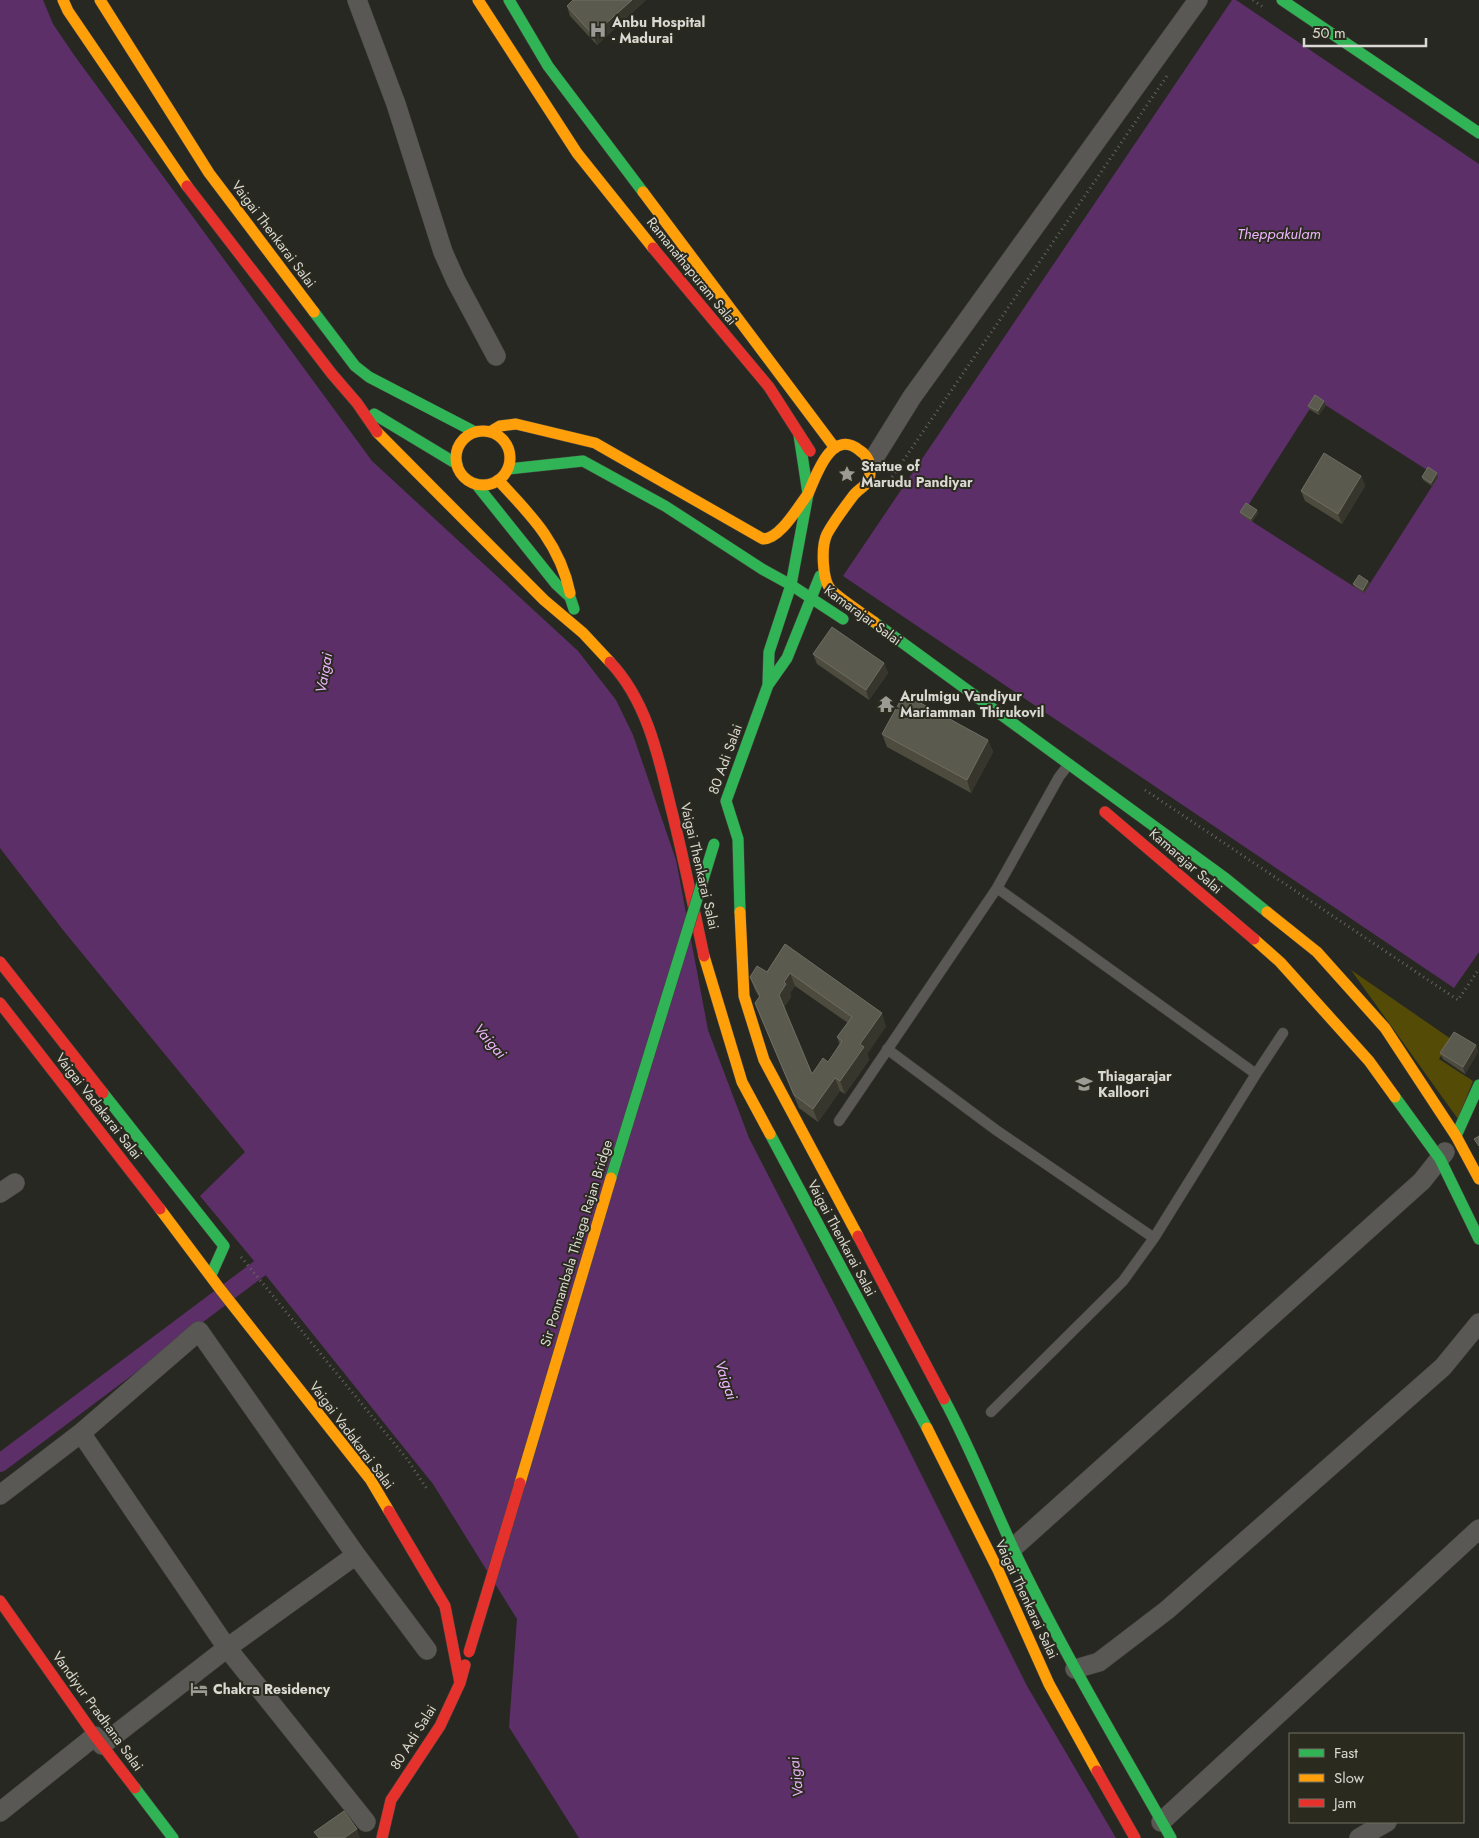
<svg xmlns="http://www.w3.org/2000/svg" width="1479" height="1838" font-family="Jost,sans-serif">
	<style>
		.green { fill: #544b07 }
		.water { fill: #5d2f69; fill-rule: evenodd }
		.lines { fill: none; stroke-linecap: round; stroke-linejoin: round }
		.canal { stroke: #5d2f69; stroke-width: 18 }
		.lane-casing { stroke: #45453f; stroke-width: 11 }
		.street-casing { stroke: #45453f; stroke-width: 20 }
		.fast-casing { stroke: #45453f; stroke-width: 12 }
		.slow-casing { stroke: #45453f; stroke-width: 12 }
		.jam-casing { stroke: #45453f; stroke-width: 12 }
		.path { stroke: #656562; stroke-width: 3; stroke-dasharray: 1 4; stroke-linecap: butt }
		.lane { stroke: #595854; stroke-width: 10 }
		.street { stroke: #595854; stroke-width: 19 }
		.fast { stroke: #30b455; stroke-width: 11 }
		.slow { stroke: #ff9f0a; stroke-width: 11 }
		.jam { stroke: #e5322d; stroke-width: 11 }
		.fast-bridge-casing { stroke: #45453f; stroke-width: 12; stroke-linecap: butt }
		.slow-bridge-casing { stroke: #45453f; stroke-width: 12; stroke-linecap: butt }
		.jam-bridge-casing { stroke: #45453f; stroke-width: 12; stroke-linecap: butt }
		.fast-bridge { stroke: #30b455; stroke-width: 11 }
		.slow-bridge { stroke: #ff9f0a; stroke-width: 11 }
		.jam-bridge { stroke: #e5322d; stroke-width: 11 }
		.wall { fill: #4c4b3e; fill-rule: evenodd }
		.shaded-wall { fill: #37362c }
		.building { fill: #5b5a4e; stroke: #6f6e63; fill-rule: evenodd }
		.labels { text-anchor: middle; stroke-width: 4; stroke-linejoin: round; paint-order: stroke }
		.poi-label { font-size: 14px; font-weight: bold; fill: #d9d8d2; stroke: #2b2a1f; text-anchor: start }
		.street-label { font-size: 14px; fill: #d9d8d2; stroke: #2b2a1f }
		.water-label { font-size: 15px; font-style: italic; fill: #ebb3fc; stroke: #2b2a1f }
	</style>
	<rect width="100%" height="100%" fill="#282822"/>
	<path class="green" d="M1351 970 1451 1039 1439 1059 1473 1081 1458 1119Z"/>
	<path class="water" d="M0 0H43L53 24 74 55 372 461 578 651 616 700 633 735 676 860 708 1030 749 1138 898 1428 1027 1686 1116 1838H579L509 1727 517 1619 433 1484 260 1268 200 1196 245 1152 63 930 0 848Z
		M1232 0H1236L1479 164V952L1454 988 843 576ZM1316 399 1438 477 1364 593 1242 515Z"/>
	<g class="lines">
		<path class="canal" d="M0 1463 260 1268 278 1252"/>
		<g class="lane-casing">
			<path id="lane" d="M997 888 1256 1074
				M887 1049 996 1130 1154 1238
				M839 1121 997 888 1059 777 1069 764
				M991 1412 1123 1281 1154 1238 1256 1074 1283 1033"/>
		</g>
		<g class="street-casing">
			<path id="street" d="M357 0 396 104 443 252 456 281 496 356
				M871 463 912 397 1198 0
				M0 1193 15 1183
				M81 1433 227 1648 366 1822
				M0 1495 81 1433 199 1331 356 1555 427 1650
				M1013 1548 1422 1181 1445 1152
				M1075 1669 1099 1662 1167 1610 1443 1367 1479 1323
				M102 1745 227 1648 356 1555
				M0 1812 95 1736
				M1161 1822 1479 1529
				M1359 1838 1387 1822"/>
		</g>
		<g class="fast-casing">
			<path id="fast" d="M509 0 548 66 643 192
				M1282 0 1479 133
				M314 312 355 366 369 377 475 432
				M374 414 457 464
				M799 435 808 494 791 585 843 619
				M508 469 583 461 665 506 762 569 791 585 769 652 768 684
				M476 484 556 584 570 597 574 609
				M874 622 1225 878 1267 912
				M740 912 738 839 726 801 768 685 787 658 820 576
				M103 1093 224 1246 211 1275
				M1395 1097 1440 1159 1479 1239
				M770 1134 927 1428
				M1456 1136 1479 1085
				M944 1399C970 1447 990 1498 1013 1548 1060 1647 1117 1742 1171 1838
				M135 1788 173 1838"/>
		</g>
		<g class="slow-casing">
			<path id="slow" d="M63 0 68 11 187 186
				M100 0 209 173 314 312
				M478 0 577 153 653 248
				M643 192 835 448
				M456 458a27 27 0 1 1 54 0a27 27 0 1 1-54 0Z
				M377 432 544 600 583 633 610 662
				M490 432 500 426 516 424 595 443 763 539C780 539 798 507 808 494
				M498 480C531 515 560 544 570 593
				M808 494C816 476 831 428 859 450 867 455 871 463 870 473 870 485 859 488 853 496 844 508 834 521 827 534 821 546 822 580 831 590 841 600 862 613 874 622
				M740 912 744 996 764 1060 858 1236
				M1267 912 1317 952 1385 1028 1456 1136 1479 1179
				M1254 939 1280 962 1369 1061 1395 1097
				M704 956 742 1082 770 1134
				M160 1209 220 1289 370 1479 389 1511
				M927 1428 998 1570 1049 1684 1097 1771"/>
		</g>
		<g class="jam-casing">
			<path id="jam" d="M187 186 332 374 357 403 377 432
				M653 248 769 387 810 451
				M610 662C646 700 658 754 670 804 683 854 693 905 704 956
				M1105 812 1254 939
				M0 962 103 1093
				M0 1003 160 1209
				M858 1236 944 1399
				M389 1511 445 1606 460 1683
				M0 1601 95 1736 135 1788
				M1097 1771 1135 1838
				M382 1838 391 1800 440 1726 460 1683 465 1665"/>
		</g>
		<path class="path" d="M1253 0 1263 7
			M892 477 1167 76
			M1145 790 1458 1000 1479 969
			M241 1257 407 1459 427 1489"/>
		<use href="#lane" class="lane"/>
		<use href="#street" class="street"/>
		<use href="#fast" class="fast"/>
		<use href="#slow" class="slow"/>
		<use href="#jam" class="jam"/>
		<g class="fast-bridge-casing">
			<path id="fast-bridge" d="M611 1178 714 844"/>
		</g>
		<g class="slow-bridge-casing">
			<path id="slow-bridge" d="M520 1483 611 1178"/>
		</g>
		<g class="jam-bridge-casing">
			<path id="jam-bridge" d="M469 1652 520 1483"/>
		</g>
		<use href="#fast-bridge" class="fast-bridge"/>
		<use href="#slow-bridge" class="slow-bridge"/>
		<use href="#jam-bridge" class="jam-bridge"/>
	</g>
	<path class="wall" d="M646 0 597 45 570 16 567 6Z
		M1324 401 1326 405 1319 415 1309 409 1308 406Z
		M1361 476 1365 486 1342 524 1305 501 1301 491Z
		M1422 477H1438L1432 486 1423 480Z
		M1240 512 1258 513 1252 522 1241 515Z
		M1368 581 1370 584 1364 593 1355 587 1353 584Z
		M813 654 884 663 888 673 869 700 817 664Z
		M882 734 988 740 993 752 971 793 887 747Z
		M785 944 886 1026 867 1054 869 1060 845 1094 840 1091 818 1122 799 1108 760 1016 755 1003 759 997 755 990 750 977 767 972ZM795 986 848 1023 837 1037 840 1045 828 1062 812 1074 784 1007 791 997 790 993Z
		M1476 1045 1478 1052 1465 1074 1443 1059 1440 1053Z"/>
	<path class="shaded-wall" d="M632 0H646L597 45 593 35Z
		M1324 401 1326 405 1319 415 1318 411Z
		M1437 473 1438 477 1432 486 1431 483Z
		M1361 476 1365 486 1342 524 1338 514Z
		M1257 510 1258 513 1252 522 1251 519Z
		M1368 581 1370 584 1364 593 1363 590Z
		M884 663 888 673 869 700 866 690Z
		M988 740 993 752 971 793 967 780Z
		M790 973 795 986 790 993 791 997 784 1007 779 995 784 982Z
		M882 1013 886 1026 867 1054 869 1060 845 1094 840 1081 860 1044Z
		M1476 1045 1478 1052 1465 1074 1463 1067Z
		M835 1078 840 1091 818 1122 813 1109Z
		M357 1829 360 1838H344Z"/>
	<path class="building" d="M573 0H632L593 35 567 6Z
		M1315 395 1324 401 1318 411 1308 406Z
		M1324 453 1361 476 1338 514 1301 491Z
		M1428 467 1437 473 1431 483 1422 477Z
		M1246 503 1257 510 1251 519 1240 512Z
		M1359 575 1368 581 1363 590 1353 584Z
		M832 627 884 663 866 690 813 654Z
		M904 694 988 740 967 780 882 734Z
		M785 944 882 1013 860 1044 864 1047 840 1081 835 1078 813 1109 794 1095 755 1003 760 996 750 977 757 966 767 972ZM790 973 852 1017 837 1037 842 1041 828 1062 823 1058 812 1074 779 995 786 984 784 982Z
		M1454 1032 1476 1045 1463 1067 1440 1053Z
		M1479 1136V1146L1474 1139Z
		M344 1811 357 1829 344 1838H319L314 1832Z"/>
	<defs>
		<g id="hospital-bare" transform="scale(1.35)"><path d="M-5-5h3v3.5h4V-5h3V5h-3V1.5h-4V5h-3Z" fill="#9b9a94" stroke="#2b2a1f" stroke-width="2.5" paint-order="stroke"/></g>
		<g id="sight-bare" transform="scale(1.35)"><path d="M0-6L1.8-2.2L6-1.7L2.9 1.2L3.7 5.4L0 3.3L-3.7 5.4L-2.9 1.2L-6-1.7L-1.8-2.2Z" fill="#9b9a94" stroke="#2b2a1f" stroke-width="2.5" paint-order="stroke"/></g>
		<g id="temple-bare" transform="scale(1.35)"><path d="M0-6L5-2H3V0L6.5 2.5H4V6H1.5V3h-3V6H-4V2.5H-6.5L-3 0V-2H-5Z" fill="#9b9a94" stroke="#2b2a1f" stroke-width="2.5" paint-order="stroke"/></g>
		<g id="university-bare" transform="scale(1.35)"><path d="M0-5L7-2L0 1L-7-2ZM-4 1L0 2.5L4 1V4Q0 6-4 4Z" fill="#9b9a94" stroke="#2b2a1f" stroke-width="2.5" paint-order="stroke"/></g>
		<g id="hotel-bare" transform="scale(1.35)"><path d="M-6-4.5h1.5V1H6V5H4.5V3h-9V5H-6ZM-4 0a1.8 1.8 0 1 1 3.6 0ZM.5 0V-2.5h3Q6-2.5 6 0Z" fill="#9b9a94" stroke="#2b2a1f" stroke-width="2.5" paint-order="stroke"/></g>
	</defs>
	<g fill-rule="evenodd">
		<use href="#hospital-bare" x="598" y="30"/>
		<use href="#sight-bare" x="847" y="474"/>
		<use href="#temple-bare" x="886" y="704"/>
		<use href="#university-bare" x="1084" y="1084"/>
		<use href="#hotel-bare" x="199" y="1689"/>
	</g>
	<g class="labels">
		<g class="poi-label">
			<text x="612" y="27">Anbu Hospital<tspan x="612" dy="16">- Madurai</tspan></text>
			<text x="861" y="471">Statue of<tspan x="861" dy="16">Marudu Pandiyar</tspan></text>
			<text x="900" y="701">Arulmigu Vandiyur<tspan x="900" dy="16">Mariamman Thirukovil</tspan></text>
			<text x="1098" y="1081">Thiagarajar<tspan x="1098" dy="16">Kalloori</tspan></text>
			<text x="213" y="1694">Chakra Residency</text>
		</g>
		<g class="street-label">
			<text transform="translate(274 234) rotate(53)" y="5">Vaigai Thenkarai Salai</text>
			<text transform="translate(692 271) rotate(51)" y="5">Ramanathapuram Salai</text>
			<text transform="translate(863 615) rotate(36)" y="5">Kamarajar Salai</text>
			<text transform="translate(725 759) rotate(-70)" y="5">80 Adi Salai</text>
			<text transform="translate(1186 861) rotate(41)" y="5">Kamarajar Salai</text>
			<text transform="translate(700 866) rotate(77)" y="5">Vaigai Thenkarai Salai</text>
			<text transform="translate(99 1106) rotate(52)" y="5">Vaigai Vadakarai Salai</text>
			<text transform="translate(842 1238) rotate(62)" y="5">Vaigai Thenkarai Salai</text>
			<text transform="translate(576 1243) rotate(-73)" y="5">Sir Ponnambala Thiaga Rajan Bridge</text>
			<text transform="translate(352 1435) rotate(53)" y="5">Vaigai Vadakarai Salai</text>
			<text transform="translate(1027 1599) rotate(65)" y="5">Vaigai Thenkarai Salai</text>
			<text transform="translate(98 1711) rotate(54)" y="5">Vandiyur Pradhana Salai</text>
			<text transform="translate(413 1737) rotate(-58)" y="5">80 Adi Salai</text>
		</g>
		<g class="water-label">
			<text x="1279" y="239">Theppakulam</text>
			<text transform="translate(324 673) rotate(-80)" y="5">Vaigai</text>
			<text transform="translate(490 1041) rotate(49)" y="5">Vaigai</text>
			<text transform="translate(726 1380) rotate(71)" y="5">Vaigai</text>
			<text transform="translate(796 1777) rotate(-97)" y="5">Vaigai</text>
		</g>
	</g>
	<rect x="1289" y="1733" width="175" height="90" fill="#2b2a1f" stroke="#717067"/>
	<rect x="1299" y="1749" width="25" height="8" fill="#30b455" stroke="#717067"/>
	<text x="1334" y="1758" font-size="15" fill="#d9d8d2">Fast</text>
	<rect x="1299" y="1774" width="25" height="8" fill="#ff9f0a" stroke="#717067"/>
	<text x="1334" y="1783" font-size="15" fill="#d9d8d2">Slow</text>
	<rect x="1299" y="1799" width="25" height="8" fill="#e5322d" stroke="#717067"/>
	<text x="1334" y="1808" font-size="15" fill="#d9d8d2">Jam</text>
	<path d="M1304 38v8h122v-8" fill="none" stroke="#d9d8d2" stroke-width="2.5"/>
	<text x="1312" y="38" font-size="15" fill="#d9d8d2" stroke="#2b2a1f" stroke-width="4" paint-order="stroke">50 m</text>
</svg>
